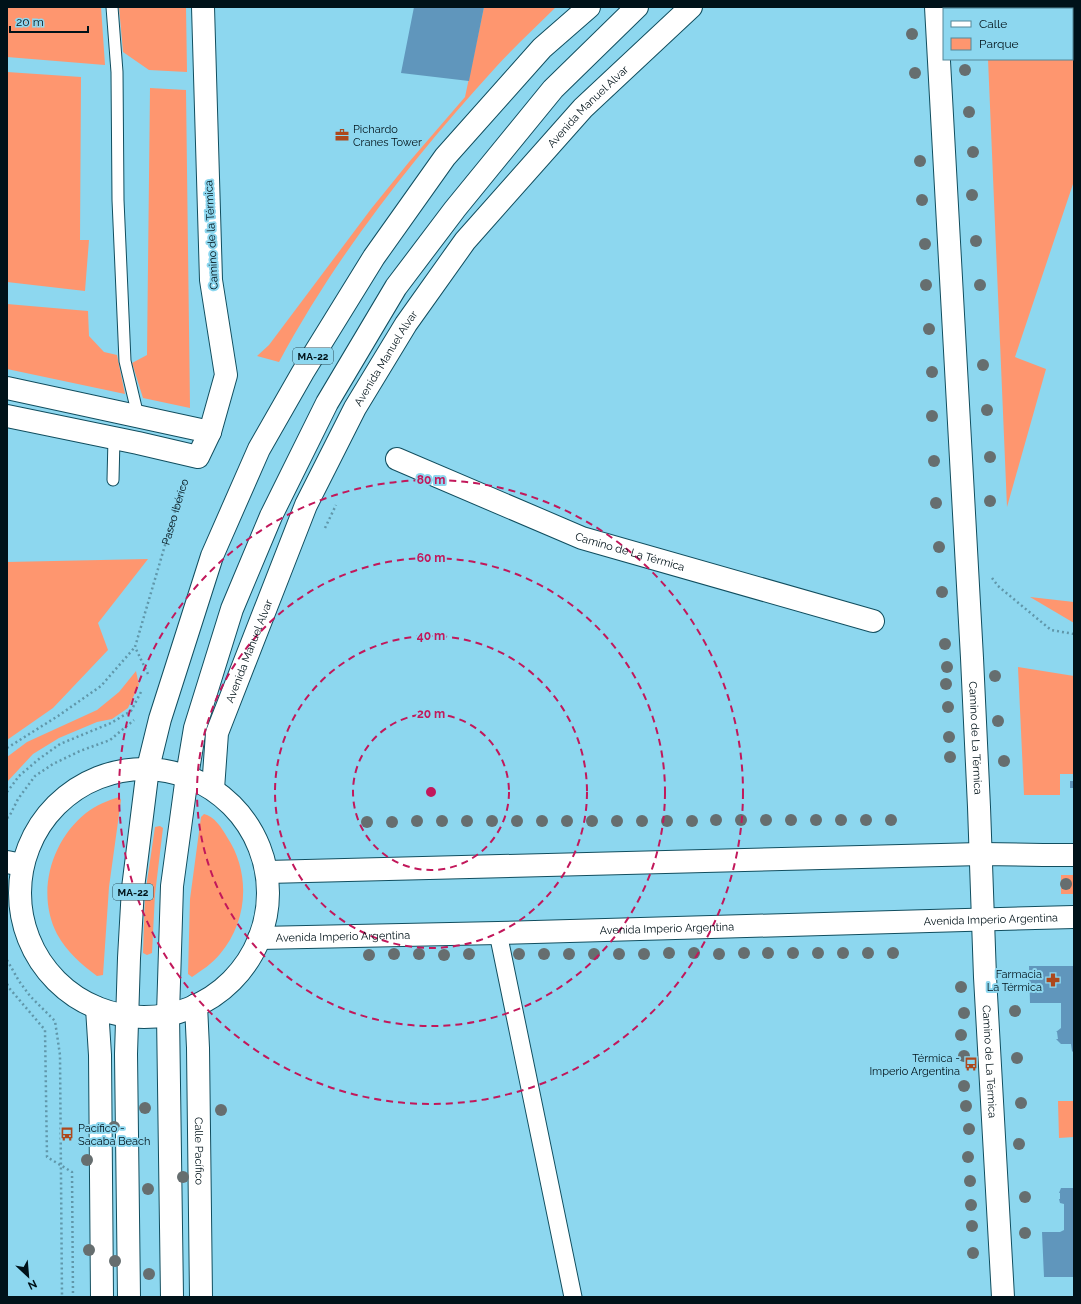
<svg xmlns="http://www.w3.org/2000/svg" width="1081" height="1304" font-family="Raleway,sans-serif">
	<style>
		.green { fill: #fe966f }
		.building { fill: #6096bc }
		.lines { fill: none; stroke-linecap: round; stroke-linejoin: round }
		.service-casing { stroke: #114e5f; stroke-width: 13 }
		.pedestrian-casing { stroke: #114e5f; stroke-width: 19 }
		.minor-casing { stroke: #114e5f; stroke-width: 24 }
		.tertiary-casing { stroke: #114e5f; stroke-width: 24 }
		.secondary-casing { stroke: #114e5f; stroke-width: 24 }
		.primary-casing { stroke: #114e5f; stroke-width: 24 }
		.path { stroke: #6097aa; stroke-width: 2.5; stroke-dasharray: 2 3; stroke-linecap: butt }
		.service { stroke: #fff; stroke-width: 11 }
		.pedestrian { stroke: #fff; stroke-width: 17 }
		.minor { stroke: #fff; stroke-width: 22 }
		.tertiary { stroke: #fff; stroke-width: 22 }
		.secondary { stroke: #fff; stroke-width: 22 }
		.primary { stroke: #fff; stroke-width: 22 }
		.tree { fill: #666e6f }
		.ring { fill: none; stroke: #c2185b; stroke-width: 2; stroke-dasharray: 7 5 }
		.labels { text-anchor: middle; stroke-width: 4; stroke-linejoin: round; paint-order: stroke }
		.shield { fill: #8dd7ef; stroke: #2a4d59; stroke-width: 1 }
		.shield-label { font-size: 10px; font-weight: bold; fill: #001219 }
		.street-label { font-size: 11px; fill: #001219; stroke: #8dd7ef }
		.poi-label { font-size: 11px; fill: #001219; stroke: #8dd7ef; text-anchor: start }
		.centre { fill: #c2185b; stroke: #8dd7ef; stroke-width: 2 }
		.ring-label { font-size: 12px; text-anchor: middle; font-weight: bold; fill: #c2185b; stroke: #8dd7ef; stroke-width: 4; stroke-linejoin: round; paint-order: stroke }
	</style>
	<rect width="100%" height="100%" fill="#8dd7ef"/>
	<path class="green" d="M7 7H101L105 65 7 57Z
		M119 7H186L187 72 149 70 123 52Z
		M484 7H556C536 27 515 46 496 67 414 157 337 254 279 362L257 356 269 345 371 209 409 162 465 97Z
		M986 7H1074V181L1015 357 1046 369 1007 507 988 59H1072V9H986Z
		M7 72 81 77 80 240H89L85 291 7 282Z
		M150 88 186 90 190 408 143 398 132 363 147 355Z
		M7 304 88 311 89 336 104 352 117 355 125 394 7 369Z
		M148 559 98 623 108 650 53 708 7 740V562Z
		M1030 597 1074 602V623Z
		M1018 667 1074 676V774H1060V795H1024Z
		M136 671 139 685 128 708 112 719 97 722 59 738 33 754 7 782V757L27 742 97 710 119 692Z
		M119 797 121 800 109 887 103 975 97 976C81 964 67 952 57 934 36 893 51 841 86 813 96 805 107 801 119 797Z
		M204 814C214 816 222 828 227 837 251 873 248 921 220 954 212 964 202 970 192 977L188 974 190 899 201 817Z
		M160 826 163 828 155 894 152 953 147 955 143 953 145 895 155 827Z
		M1061 875H1074V894H1061Z
		M1058 1101H1074V1137L1059 1138Z"/>
	<path class="building" d="M414 7H484L469 81 401 73Z
		M1070 781H1074V788H1070Z
		M1029 966H1074V1053L1072 1051 1071 1044H1061L1056 1039H1058L1057 1032H1056L1061 1028V1003H1030Z
		M1061 1188H1074V1277H1044L1042 1232H1060L1064 1230V1204L1060 1203 1059 1199H1060V1193H1059Z"/>
	<g class="lines">
		<g class="service-casing">
			<path id="service" d="M112 7 117 72 118 200 125 361 138 416
				M113 480 114 438"/>
		</g>
		<g class="pedestrian-casing">
			<path id="pedestrian" d="M498 933 573 1297"/>
		</g>
		<g class="minor-casing">
			<g id="minor">
				<path d="M7 388 210 432"/>
				<path d="M7 416 138 443 198 457 210 432 226 375 211 280 203 7"/>
				<path id="s2" d="M397 459 582 538 873 621"/>
				<path d="M7 862 22 865"/>
			</g>
		</g>
		<g class="tertiary-casing">
			<g id="tertiary">
				<path d="M267 872 981 854 1043 855H1074"/>
				<path id="s3" d="M259 938 498 933 1074 917"/>
			</g>
		</g>
		<g class="secondary-casing">
			<g id="secondary">
				<path id="s4" d="M936 7 972 658 979 807 985 977 1003 1297"/>
			</g>
		</g>
		<g class="primary-casing">
			<g id="primary">
				<circle cx="144" cy="893" r="124"/>
				<path id="s5" d="M213 789 217 733 306 505 355 408 406 324 465 241 583 108 691 7"/>
				<path id="s6" d="M196 1005 198 1048 201 1297"/>
				<path d="M97 1008 100 1055 102 1297"/>
				<path d="M129 1297 126 1054 129 958 133 888 148 768 160 719 212 556 259 449 303 372 374 257 445 157 542 48 589 7"/>
				<path d="M172 1297 168 1014 172 886 187 776 195 728 232 609 271 516 327 403 396 287 455 209 553 89 637 7"/>
			</g>
		</g>
		<g class="path">
			<path d="M325 528 336 505"/>
			<path d="M992 578 998 586 1051 630 1074 634"/>
			<path id="s1" d="M148 674 135 647 183 484 185 480"/>
			<path d="M7 748 58 716 101 686 135 647"/>
			<path d="M7 792 19 776 39 759 60 744 111 723 131 711 141 692"/>
			<path d="M7 818 9 817 18 799 35 776 53 764 80 751 110 740 134 720"/>
			<path d="M7 960 19 981 30 996 55 1021 60 1055 62 1297"/>
			<path d="M7 984 10 989 45 1030 47 1157 72 1172 73 1297"/>
		</g>
		<use href="#service" class="service"/>
		<use href="#pedestrian" class="pedestrian"/>
		<use href="#minor" class="minor"/>
		<use href="#tertiary" class="tertiary"/>
		<use href="#secondary" class="secondary"/>
		<use href="#primary" class="primary"/>
	</g>
	<g class="tree">
		<circle cx="912" cy="34" r="6"/>
		<circle cx="965" cy="70" r="6"/>
		<circle cx="915" cy="73" r="6"/>
		<circle cx="969" cy="112" r="6"/>
		<circle cx="973" cy="152" r="6"/>
		<circle cx="920" cy="161" r="6"/>
		<circle cx="972" cy="195" r="6"/>
		<circle cx="922" cy="200" r="6"/>
		<circle cx="976" cy="241" r="6"/>
		<circle cx="925" cy="244" r="6"/>
		<circle cx="926" cy="285" r="6"/>
		<circle cx="980" cy="285" r="6"/>
		<circle cx="929" cy="329" r="6"/>
		<circle cx="983" cy="365" r="6"/>
		<circle cx="932" cy="372" r="6"/>
		<circle cx="987" cy="410" r="6"/>
		<circle cx="932" cy="416" r="6"/>
		<circle cx="990" cy="457" r="6"/>
		<circle cx="934" cy="461" r="6"/>
		<circle cx="990" cy="501" r="6"/>
		<circle cx="936" cy="503" r="6"/>
		<circle cx="939" cy="547" r="6"/>
		<circle cx="942" cy="592" r="6"/>
		<circle cx="945" cy="644" r="6"/>
		<circle cx="947" cy="667" r="6"/>
		<circle cx="995" cy="676" r="6"/>
		<circle cx="946" cy="684" r="6"/>
		<circle cx="948" cy="707" r="6"/>
		<circle cx="998" cy="721" r="6"/>
		<circle cx="949" cy="737" r="6"/>
		<circle cx="950" cy="757" r="6"/>
		<circle cx="1004" cy="761" r="6"/>
		<circle cx="716" cy="820" r="6"/>
		<circle cx="741" cy="820" r="6"/>
		<circle cx="766" cy="820" r="6"/>
		<circle cx="791" cy="820" r="6"/>
		<circle cx="816" cy="820" r="6"/>
		<circle cx="841" cy="820" r="6"/>
		<circle cx="866" cy="820" r="6"/>
		<circle cx="891" cy="820" r="6"/>
		<circle cx="417" cy="821" r="6"/>
		<circle cx="442" cy="821" r="6"/>
		<circle cx="467" cy="821" r="6"/>
		<circle cx="492" cy="821" r="6"/>
		<circle cx="517" cy="821" r="6"/>
		<circle cx="542" cy="821" r="6"/>
		<circle cx="567" cy="821" r="6"/>
		<circle cx="592" cy="821" r="6"/>
		<circle cx="617" cy="821" r="6"/>
		<circle cx="642" cy="821" r="6"/>
		<circle cx="667" cy="821" r="6"/>
		<circle cx="692" cy="821" r="6"/>
		<circle cx="367" cy="822" r="6"/>
		<circle cx="392" cy="822" r="6"/>
		<circle cx="1066" cy="884" r="6"/>
		<circle cx="669" cy="953" r="6"/>
		<circle cx="694" cy="953" r="6"/>
		<circle cx="744" cy="953" r="6"/>
		<circle cx="768" cy="953" r="6"/>
		<circle cx="793" cy="953" r="6"/>
		<circle cx="818" cy="953" r="6"/>
		<circle cx="843" cy="953" r="6"/>
		<circle cx="868" cy="953" r="6"/>
		<circle cx="893" cy="953" r="6"/>
		<circle cx="394" cy="954" r="6"/>
		<circle cx="419" cy="954" r="6"/>
		<circle cx="469" cy="954" r="6"/>
		<circle cx="519" cy="954" r="6"/>
		<circle cx="544" cy="954" r="6"/>
		<circle cx="569" cy="954" r="6"/>
		<circle cx="594" cy="954" r="6"/>
		<circle cx="619" cy="954" r="6"/>
		<circle cx="644" cy="954" r="6"/>
		<circle cx="719" cy="954" r="6"/>
		<circle cx="369" cy="955" r="6"/>
		<circle cx="444" cy="955" r="6"/>
		<circle cx="961" cy="987" r="6"/>
		<circle cx="1015" cy="1011" r="6"/>
		<circle cx="964" cy="1013" r="6"/>
		<circle cx="961" cy="1035" r="6"/>
		<circle cx="964" cy="1056" r="6"/>
		<circle cx="1017" cy="1058" r="6"/>
		<circle cx="964" cy="1086" r="6"/>
		<circle cx="1021" cy="1103" r="6"/>
		<circle cx="966" cy="1106" r="6"/>
		<circle cx="145" cy="1108" r="6"/>
		<circle cx="221" cy="1110" r="6"/>
		<circle cx="114" cy="1127" r="6"/>
		<circle cx="969" cy="1129" r="6"/>
		<circle cx="1019" cy="1144" r="6"/>
		<circle cx="968" cy="1157" r="6"/>
		<circle cx="87" cy="1160" r="6"/>
		<circle cx="183" cy="1177" r="6"/>
		<circle cx="970" cy="1181" r="6"/>
		<circle cx="148" cy="1189" r="6"/>
		<circle cx="1025" cy="1197" r="6"/>
		<circle cx="971" cy="1205" r="6"/>
		<circle cx="972" cy="1226" r="6"/>
		<circle cx="1025" cy="1233" r="6"/>
		<circle cx="89" cy="1250" r="6"/>
		<circle cx="973" cy="1253" r="6"/>
		<circle cx="115" cy="1261" r="6"/>
		<circle cx="149" cy="1274" r="6"/>
	</g>
	<g class="ring">
		<circle cx="431" cy="792" r="78"/>
		<circle cx="431" cy="792" r="156"/>
		<circle cx="431" cy="792" r="234"/>
		<circle cx="431" cy="792" r="312"/>
	</g>
	<defs>
		<g id="office-bare" transform="scale(1.08)"><path d="M-6-3h4V-5.5h4V-3h4V5H-6ZM-1-4.5V-3h2v-1.5ZM-6 0V1H6V0Z" fill="#ad481c" stroke="#8dd7ef" stroke-width="2.5" paint-order="stroke"/></g>
		<g id="pharmacy-bare" transform="scale(1.08)"><path d="M-2-6h4v4h4v4h-4v4h-4v-4h-4v-4h4Z" fill="#ad481c" stroke="#8dd7ef" stroke-width="2.5" paint-order="stroke"/></g>
		<g id="bus-bare" transform="scale(1.08)"><path d="M-5-6H5V4H4V6H2V4H-2V6H-4V4H-5ZM-3.5-4V0h7V-4ZM-3.5 1.2v1.5H-2V1.2ZM2 1.2v1.5H3.5V1.2Z" fill="#ad481c" stroke="#8dd7ef" stroke-width="2.5" paint-order="stroke"/></g>
	</defs>
	<g fill-rule="evenodd">
		<use href="#office-bare" x="342" y="135"/>
		<use href="#pharmacy-bare" x="1053" y="980"/>
		<use href="#bus-bare" x="971" y="1064"/>
		<use href="#bus-bare" x="67" y="1134"/>
	</g>
	<g class="labels">
		<g class="shield">
			<rect x="293" y="348" width="40" height="16" rx="3"/>
			<rect x="113" y="884" width="40" height="16" rx="3"/>
		</g>
		<g class="shield-label">
			<text x="313" y="360">MA-22</text>
			<text x="133" y="896">MA-22</text>
		</g>
		<g class="street-label">
			<text dy="4" stroke="none"><textPath href="#s5" startOffset="792">Avenida Manuel Alvar</textPath></text>
			<text transform="translate(211 235) rotate(-93)" y="4">Camino de la Térmica</text>
			<text dy="4" stroke="none"><textPath href="#s5" startOffset="468">Avenida Manuel Alvar</textPath></text>
			<text dy="4" stroke="none"><textPath href="#s1" startOffset="171">Paseo Ibérico</textPath></text>
			<text dy="4" stroke="none"><textPath href="#s2" startOffset="251">Camino de La Térmica</textPath></text>
			<text dy="4" stroke="none"><textPath href="#s5" startOffset="144">Avenida Manuel Alvar</textPath></text>
			<text dy="4" stroke="none"><textPath href="#s4" startOffset="732">Camino de La Térmica</textPath></text>
			<text dy="4" stroke="none"><textPath href="#s3" startOffset="732">Avenida Imperio Argentina</textPath></text>
			<text dy="4" stroke="none"><textPath href="#s3" startOffset="408">Avenida Imperio Argentina</textPath></text>
			<text dy="4" stroke="none"><textPath href="#s3" startOffset="84">Avenida Imperio Argentina</textPath></text>
			<text dy="4" stroke="none"><textPath href="#s4" startOffset="1056">Camino de La Térmica</textPath></text>
			<text dy="4" stroke="none"><textPath href="#s6" startOffset="146">Calle Pacífico</textPath></text>
		</g>
		<g class="poi-label">
			<text x="353" y="133">Pichardo<tspan x="353" dy="13">Cranes Tower</tspan></text>
			<text x="1042" y="978" text-anchor="end">Farmacia<tspan x="1042" dy="13">La Térmica</tspan></text>
			<text x="960" y="1062" text-anchor="end">Térmica -<tspan x="960" dy="13">Imperio Argentina</tspan></text>
			<text x="78" y="1132">Pacífico -<tspan x="78" dy="13">Sacaba Beach</tspan></text>
		</g>
	</g>
	<circle cx="431" cy="792" r="6" class="centre"/>
	<g class="ring-label">
		<text x="431" y="484">80 m</text>
		<text x="431" y="562">60 m</text>
		<text x="431" y="640">40 m</text>
		<text x="431" y="718">20 m</text>
	</g>
	<rect width="1081" height="1304" fill="none" stroke="#001219" stroke-width="16"/>
	<rect x="943" y="8" width="130" height="52" fill="#8dd7ef" stroke="#558899"/>
	<rect x="951" y="21" width="20" height="6" fill="#ffffff" stroke="#558899"/>
	<text x="979" y="28" font-size="12" fill="#001219">Calle</text>
	<rect x="951" y="38" width="20" height="12" fill="#fe966f" stroke="#558899"/>
	<text x="979" y="48" font-size="12" fill="#001219">Parque</text>
	<g transform="translate(28 1276) rotate(154)" stroke="#8dd7ef" stroke-width="3" paint-order="stroke">
	<path d="M0-3L7 15L0 10L-7 15Z" fill="#001219"/>
	<text y="-6" font-size="11" font-weight="bold" text-anchor="middle" fill="#001219">N</text>
	</g>
	<path d="M10 26v6h78v-6" fill="none" stroke="#001219" stroke-width="2"/>
	<text x="16" y="26" font-size="12" fill="#001219" stroke="#8dd7ef" stroke-width="3" paint-order="stroke">20 m</text>
</svg>
